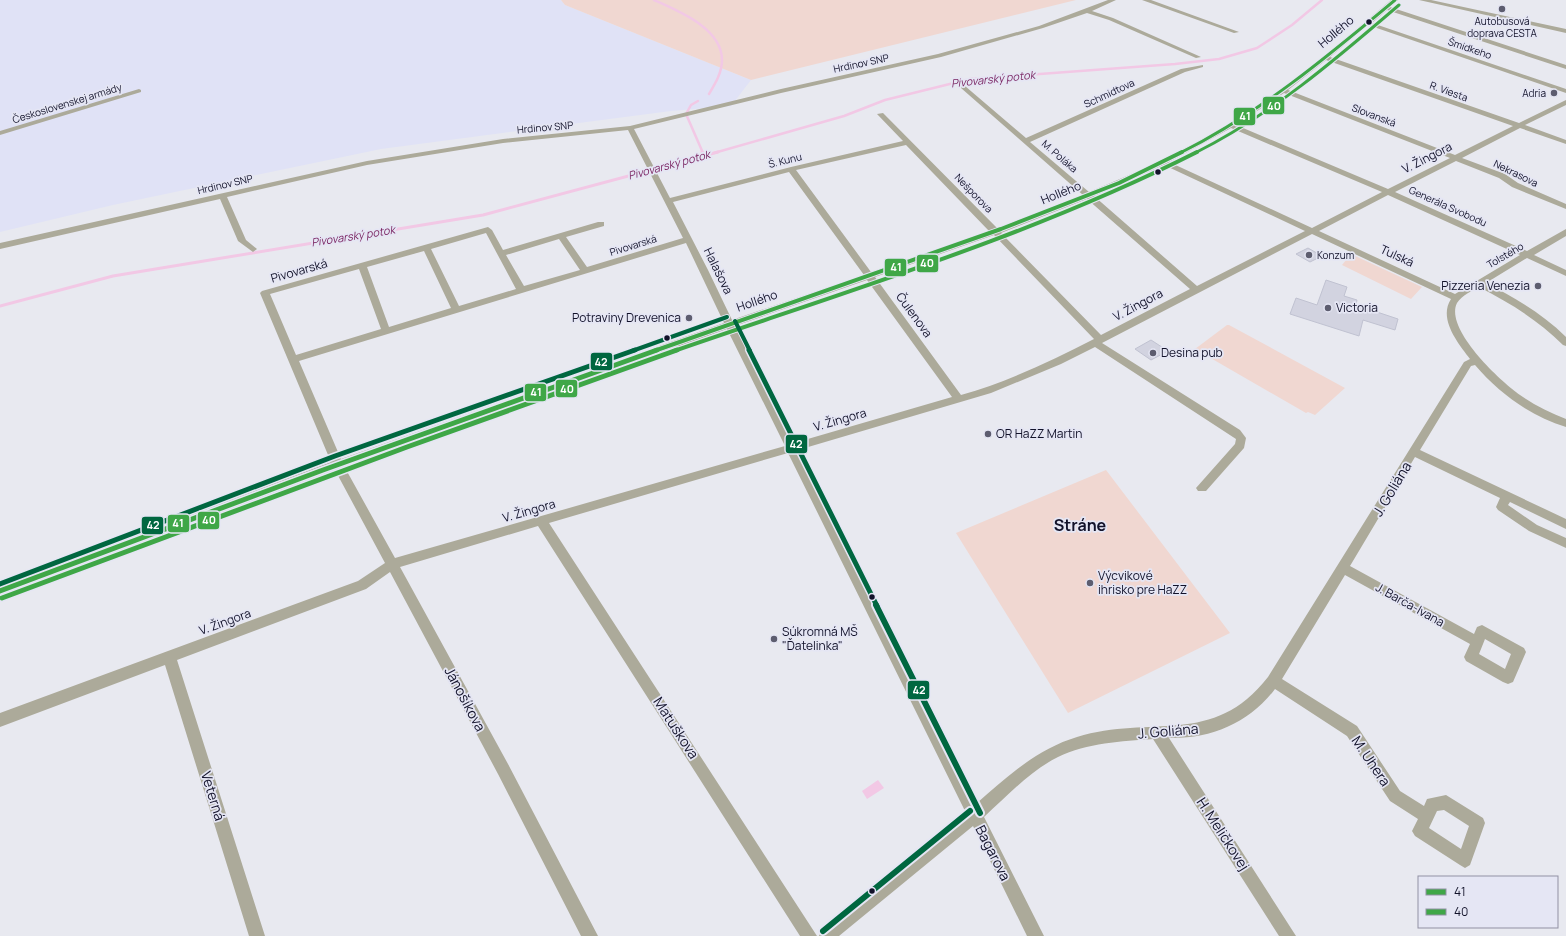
<svg xmlns="http://www.w3.org/2000/svg" width="1566" height="936" font-family="Manrope,sans-serif">
	<style>
		.built { fill: #e0e2f6 }
		.green { fill: #f0d7d1 }
		.water { fill: #f2c8e5 }
		.lines { fill: none; stroke-linecap: round; stroke-linejoin: round }
		.stream-far1 { stroke: #f2c8e5; stroke-width: 2.5 }
		.stream { stroke: #f2c8e5; stroke-width: 3 }
		.building { fill: #d2d3e0; stroke: #c0c2d1 }
		.minor { fill: #acaa9a; fill-rule: evenodd }
		.bus-1-far2-casing { stroke: #e5e6f4; stroke-width: 5 }
		.bus-1-far1-casing { stroke: #e5e6f4; stroke-width: 6 }
		.bus-1-casing { stroke: #e5e6f4; stroke-width: 8 }
		.bus-2-far2-casing { stroke: #e5e6f4; stroke-width: 5 }
		.bus-2-far1-casing { stroke: #e5e6f4; stroke-width: 6 }
		.bus-2-casing { stroke: #e5e6f4; stroke-width: 8 }
		.bus-3-far2-casing { stroke: #e5e6f4; stroke-width: 6 }
		.bus-3-far1-casing { stroke: #e5e6f4; stroke-width: 8 }
		.bus-3-casing { stroke: #e5e6f4; stroke-width: 10 }
		.bus-1-far2 { stroke: #3fa747; stroke-width: 3 }
		.bus-1-far1 { stroke: #3fa747; stroke-width: 4 }
		.bus-1 { stroke: #3fa747; stroke-width: 5 }
		.bus-2-far2 { stroke: #3fa747; stroke-width: 3 }
		.bus-2-far1 { stroke: #3fa747; stroke-width: 4 }
		.bus-2 { stroke: #3fa747; stroke-width: 5 }
		.bus-3-far2 { stroke: #006740; stroke-width: 4 }
		.bus-3-far1 { stroke: #006740; stroke-width: 5 }
		.bus-3 { stroke: #006740; stroke-width: 6 }
		.poi-dot { fill: #5d5d6f; stroke: #e5e6f4; stroke-width: 1.5 }
		.bus-dot { fill: #12122a; stroke: #e5e6f4; stroke-width: 1.5 }
		.labels { text-anchor: middle; stroke-width: 3.5; stroke-linejoin: round; paint-order: stroke }
		.far-poi-label { font-size: 10px; fill: #12122a; stroke: #e5e6f4 }
		.far-street-label { font-size: 10px; fill: #12122a; stroke: #e5e6f4 }
		.far-water-label { font-size: 11px; font-style: italic; fill: #7b2663; stroke: #e5e6f4 }
		.street-label { font-size: 12px; fill: #12122a; stroke: #e5e6f4 }
		.poi-label { font-size: 12px; fill: #12122a; stroke: #e5e6f4; text-anchor: start }
		.near-street-label { font-size: 14px; fill: #12122a; stroke: #e5e6f4 }
		.district-label { font-size: 16px; font-weight: bold; fill: #12122a; stroke: #e5e6f4 }
		.line-badge { stroke: #e5e6f4; stroke-width: 1.5 }
		.badge-label { font-size: 11px; text-anchor: middle; font-weight: bold; fill: #fff }
	</style>
	<rect width="100%" height="100%" fill="#e8e9f0"/>
	<path class="built" d="M0 0H561L565 5 751 80 731 106 671 111 381 149 113 205 0 232Z"/>
	<path class="green" d="M561 0H1076L751 80 565 5Z
		M1351 254 1422 287 1411 299 1342 265Z
		M1227 325H1229L1345 388 1315 415 1308 412 1306 413 1195 349Z
		M1106 470 1230 633 1068 713 956 533Z"/>
	<path class="water" d="M878 780 884 788 867 799 862 791Z"/>
	<g class="lines">
		<path class="stream-far1" d="M654 0C678 11 722 28 722 60 722 73 715 84 709 94
			M698 101 691 105 686 114 703 153
			M714 153 844 116 885 100 970 79 1175 64 1219 59 1257 48 1292 25 1322 0"/>
		<path class="stream" d="M702 152 704 156
			M0 306 113 276 483 215 718 152"/>
	</g>
	<path class="building" d="M1308 248 1322 256 1310 262 1296 254Z
		M1326 280 1347 287 1344 296 1357 300 1356 305 1398 319 1395 330 1363 320 1359 336 1290 314 1296 298 1317 305Z
		M1151 340 1168 351 1151 360 1135 349Z"/>
	<g class="lines">
		<path class="minor" d="M1108 0H1116L1092 11 1113 18 1201 57 1196 58 1109 20 1087 13 1043 28 941 57 781 93 634 129 670 198 791 167 903 141 877 114 883 113 997 228 1083 195 961 88V86H965L1026 138 1181 69 1203 65V67L1185 72 1030 142 1089 192C1145 169 1200 143 1251 110 1301 77 1346 38 1391 0H1398L1390 7 1566 65V69L1387 10 1372 23 1566 89V93L1368 25 1330 57 1519 123 1566 100V105L1525 125 1566 140V144L1520 128 1462 158 1505 174 1518 183 1566 204V209L1512 187 1499 178 1456 161 1395 192 1527 251 1566 229V236L1534 255 1566 270V276L1527 258 1486 283C1515 298 1543 314 1566 337V346L1563 345C1538 320 1510 303 1479 287 1472 291 1462 295 1457 303 1444 329 1501 382 1520 395 1534 405 1550 413 1566 419V427C1530 416 1499 393 1475 365L1471 366 1420 450 1566 519V529L1510 502 1508 505 1537 525 1566 538V548L1529 531 1498 510 1496 507 1500 498 1415 457 1350 566 1474 634 1477 627 1482 625 1524 648 1526 652 1513 682 1508 684 1503 682 1466 661 1464 657 1470 644 1345 575 1282 679 1357 726 1400 791 1424 806 1427 799 1446 795 1483 818 1485 823 1470 865 1465 868 1460 865 1415 836 1412 831 1418 819 1390 801 1347 736 1275 689C1249 723 1211 739 1169 738L1296 936H1279L1153 739C1122 741 1087 743 1058 757 1030 771 1007 796 984 817L1044 936H1027L973 826 839 936H819L821 930 839 915 966 813 788 453 549 523 817 936H800L538 526 400 567 508 764 598 936H581L498 774 390 572 366 589 177 660 265 936H249L165 665 0 727V713L358 581 385 563 335 470 0 596V586L331 462 260 293 262 291 488 227 492 230 503 250 598 222H604V226L566 237 587 267 683 238 628 130 503 143 367 165 227 197 246 240 257 249 253 252 238 241 220 199 0 249V243L367 161 503 139 630 126 781 89 938 54 1039 26ZM1326 60 1513 126 1455 155 1288 90ZM1284 93 1450 158 1388 189 1236 125ZM1231 128 1382 192 1312 228 1169 162ZM906 145 989 231 871 272 796 170ZM1164 165 1305 231 1197 286 1094 196ZM789 172 864 275 732 320 708 270 673 202ZM1388 195 1520 255 1455 294 1319 231ZM1087 199 1190 289 1101 335 1001 233ZM486 233 516 289 459 306 431 249ZM1312 234 1451 299C1438 319 1458 343 1470 359L1464 362 1268 677C1213 748 1151 714 1077 737 1037 749 1008 776 977 803L798 450 991 393 1061 364 1095 347 1236 439 1235 444 1196 488 1198 491H1206L1244 448 1246 438 1240 430 1102 343ZM994 235 1094 339C1051 361 1007 382 961 395L875 277ZM559 239 580 270 524 286 506 255ZM686 243 724 323 341 459 299 361ZM424 251 451 308 389 327 367 267ZM359 269 381 329 296 355 270 294ZM867 280 952 397 794 443 735 326ZM727 329 785 446 395 558 344 466ZM1485 639 1511 654 1505 669 1479 654ZM1444 810 1469 826 1461 849 1429 828 1437 811Z
			M1142 0H1151L1239 32 1234 33Z
			M1419 0H1431L1566 29V33Z
			M139 89 141 90V92L0 135V131Z"/>
		<g class="bus-1-far2-casing">
			<path id="bus-1-far2" d="M1180 153C1260 113 1327 57 1395 0"/>
		</g>
		<g class="bus-1-far1-casing">
			<path id="bus-1-far1" d="M654 351 1001 229 1119 183 1182 152"/>
		</g>
		<g class="bus-1-casing">
			<path id="bus-1" d="M0 591 323 470 657 350"/>
		</g>
		<g class="bus-2-far2-casing">
			<path id="bus-2-far2" d="M1195 153C1271 115 1335 60 1399 5"/>
		</g>
		<g class="bus-2-far1-casing">
			<path id="bus-2-far1" d="M674 351C850 290 1031 236 1197 152"/>
		</g>
		<g class="bus-2-casing">
			<path id="bus-2" d="M2 598 407 447 677 350"/>
		</g>
		<g class="bus-3-far2-casing">
			<path id="bus-3-far2" d="M735 321 750 351
				M632 351 727 317"/>
		</g>
		<g class="bus-3-far1-casing">
			<path id="bus-3-far1" d="M749 350 877 606
				M0 584 335 456 635 350"/>
		</g>
		<g class="bus-3-casing">
			<path id="bus-3" d="M876 605 980 813
				M823 931 970 811"/>
		</g>
		<use href="#bus-1-far2" class="bus-1-far2"/>
		<use href="#bus-1-far1" class="bus-1-far1"/>
		<use href="#bus-1" class="bus-1"/>
		<use href="#bus-2-far2" class="bus-2-far2"/>
		<use href="#bus-2-far1" class="bus-2-far1"/>
		<use href="#bus-2" class="bus-2"/>
		<use href="#bus-3-far2" class="bus-3-far2"/>
		<use href="#bus-3-far1" class="bus-3-far1"/>
		<use href="#bus-3" class="bus-3"/>
	</g>
	<g class="poi-dot">
		<circle cx="1502" cy="9" r="4"/>
		<circle cx="1554" cy="93" r="4"/>
		<circle cx="1309" cy="255" r="4"/>
		<circle cx="1538" cy="286" r="4"/>
		<circle cx="1328" cy="308" r="4"/>
		<circle cx="689" cy="318" r="4"/>
		<circle cx="1153" cy="353" r="4"/>
		<circle cx="988" cy="434" r="4"/>
		<circle cx="1090" cy="583" r="4"/>
		<circle cx="774" cy="639" r="4"/>
	</g>
	<g class="bus-dot">
		<circle cx="1369" cy="22" r="3.5"/>
		<circle cx="1158" cy="172" r="3.5"/>
		<circle cx="667" cy="338" r="3.5"/>
		<circle cx="872" cy="597" r="3.5"/>
		<circle cx="872" cy="891" r="3.5"/>
	</g>
	<g class="labels">
		<g class="far-poi-label">
			<text x="1502" y="25">Autobusová<tspan x="1502" dy="12">doprava CESTA</tspan></text>
			<text x="1546" y="97" text-anchor="end">Adria</text>
			<text x="1317" y="259" text-anchor="start">Konzum</text>
		</g>
		<g class="far-street-label">
			<text transform="translate(1470 48) rotate(19)" y="4">Šmidkeho</text>
			<text transform="translate(861 63) rotate(-12)" y="4">Hrdinov SNP</text>
			<text transform="translate(1449 91) rotate(20)" y="4">R. Viesta</text>
			<text transform="translate(1109 93) rotate(-25)" y="4">Schmidtova</text>
			<text transform="translate(67 103) rotate(-17)" y="4">Československej armády</text>
			<text transform="translate(1374 115) rotate(21)" y="4">Slovanská</text>
			<text transform="translate(545 127) rotate(-5)" y="4">Hrdinov SNP</text>
			<text transform="translate(1060 156) rotate(41)" y="4">M. Poláka</text>
			<text transform="translate(785 160) rotate(-14)" y="4">Š. Kunu</text>
			<text transform="translate(1516 173) rotate(26)" y="4">Nekrasova</text>
			<text transform="translate(225 184) rotate(-13)" y="4">Hrdinov SNP</text>
			<text transform="translate(974 193) rotate(46)" y="4">Nešporova</text>
			<text transform="translate(1448 206) rotate(24)" y="4">Generála Svobodu</text>
			<text transform="translate(633 245) rotate(-17)" y="4">Pivovarská</text>
			<text transform="translate(1505 255) rotate(-30)" y="4">Tolstého</text>
		</g>
		<g class="far-water-label">
			<text transform="translate(993 79) rotate(-6)" y="4">Pivovarský potok</text>
			<text transform="translate(669 165) rotate(-15)" y="4">Pivovarský potok</text>
			<text transform="translate(353 236) rotate(-9)" y="4">Pivovarský potok</text>
		</g>
		<g class="street-label">
			<text transform="translate(1336 32) rotate(-40)" y="4">Hollého</text>
			<text transform="translate(1427 158) rotate(-27)" y="4">V. Žingora</text>
			<text transform="translate(1061 193) rotate(-22)" y="4">Hollého</text>
			<text transform="translate(1397 256) rotate(25)" y="4">Tulská</text>
			<text transform="translate(299 271) rotate(-16)" y="4">Pivovarská</text>
			<text transform="translate(718 271) rotate(64)" y="4">Halašova</text>
			<text transform="translate(757 301) rotate(-19)" y="4">Hollého</text>
			<text transform="translate(1138 305) rotate(-28)" y="4">V. Žingora</text>
			<text transform="translate(914 315) rotate(54)" y="4">Čulenova</text>
			<text transform="translate(840 420) rotate(-16)" y="4">V. Žingora</text>
			<text transform="translate(529 511) rotate(-16)" y="4">V. Žingora</text>
			<text transform="translate(1410 605) rotate(29)" y="4">J. Barča-Ivana</text>
			<text transform="translate(225 622) rotate(-20)" y="4">V. Žingora</text>
		</g>
		<g class="poi-label">
			<text x="1530" y="290" text-anchor="end">Pizzeria Venezia</text>
			<text x="1336" y="312">Victoria</text>
			<text x="681" y="322" text-anchor="end">Potraviny Drevenica</text>
			<text x="1161" y="357">Desina pub</text>
			<text x="996" y="438">OR HaZZ Martin</text>
			<text x="1098" y="580">Výcvikové<tspan x="1098" dy="14">ihrisko pre HaZZ</tspan></text>
			<text x="782" y="636">Súkromná MŠ<tspan x="782" dy="14">"Ďatelinka"</tspan></text>
		</g>
		<g class="near-street-label">
			<text transform="translate(1392 489) rotate(-59)" y="5">J. Goliána</text>
			<text transform="translate(465 699) rotate(62)" y="5">Jánošíkova</text>
			<text transform="translate(676 728) rotate(57)" y="5">Matuškova</text>
			<text transform="translate(1168 731) rotate(-5)" y="5">J. Goliána</text>
			<text transform="translate(1371 761) rotate(56)" y="5">M. Uhera</text>
			<text transform="translate(213 796) rotate(73)" y="5">Veterná</text>
			<text transform="translate(1223 834) rotate(57)" y="5">H. Meličkovej</text>
			<text transform="translate(993 853) rotate(63)" y="5">Bagarova</text>
		</g>
		<g class="district-label">
			<text x="1080" y="531">Stráne</text>
		</g>
	</g>
	<g class="line-badge">
		<rect x="1262" y="96" width="23" height="19" rx="4" fill="#3fa747"/>
		<rect x="1233" y="107" width="23" height="19" rx="4" fill="#3fa747"/>
		<rect x="916" y="254" width="23" height="19" rx="4" fill="#3fa747"/>
		<rect x="884" y="258" width="23" height="19" rx="4" fill="#3fa747"/>
		<rect x="590" y="352" width="23" height="19" rx="4" fill="#006740"/>
		<rect x="555" y="379" width="23" height="19" rx="4" fill="#3fa747"/>
		<rect x="524" y="383" width="23" height="19" rx="4" fill="#3fa747"/>
		<rect x="785" y="434" width="23" height="20" rx="4" fill="#006740"/>
		<rect x="197" y="511" width="23" height="19" rx="4" fill="#3fa747"/>
		<rect x="167" y="514" width="23" height="19" rx="4" fill="#3fa747"/>
		<rect x="141" y="516" width="23" height="19" rx="4" fill="#006740"/>
		<rect x="907" y="680" width="23" height="20" rx="4" fill="#006740"/>
	</g>
	<g class="badge-label">
		<text x="1274" y="110">40</text>
		<text x="1245" y="120">41</text>
		<text x="927" y="267">40</text>
		<text x="896" y="271">41</text>
		<text x="601" y="366">42</text>
		<text x="567" y="393">40</text>
		<text x="536" y="396">41</text>
		<text x="796" y="448">42</text>
		<text x="209" y="524">40</text>
		<text x="178" y="527">41</text>
		<text x="153" y="529">42</text>
		<text x="919" y="694">42</text>
	</g>
	<rect x="1418" y="876" width="140" height="52" fill="#e5e6f4" stroke="#9191a3"/>
	<rect x="1426" y="889" width="20" height="6" fill="#3fa747" stroke="#9191a3"/>
	<text x="1454" y="896" font-size="12" fill="#12122a">41</text>
	<rect x="1426" y="909" width="20" height="6" fill="#3fa747" stroke="#9191a3"/>
	<text x="1454" y="916" font-size="12" fill="#12122a">40</text>
</svg>
